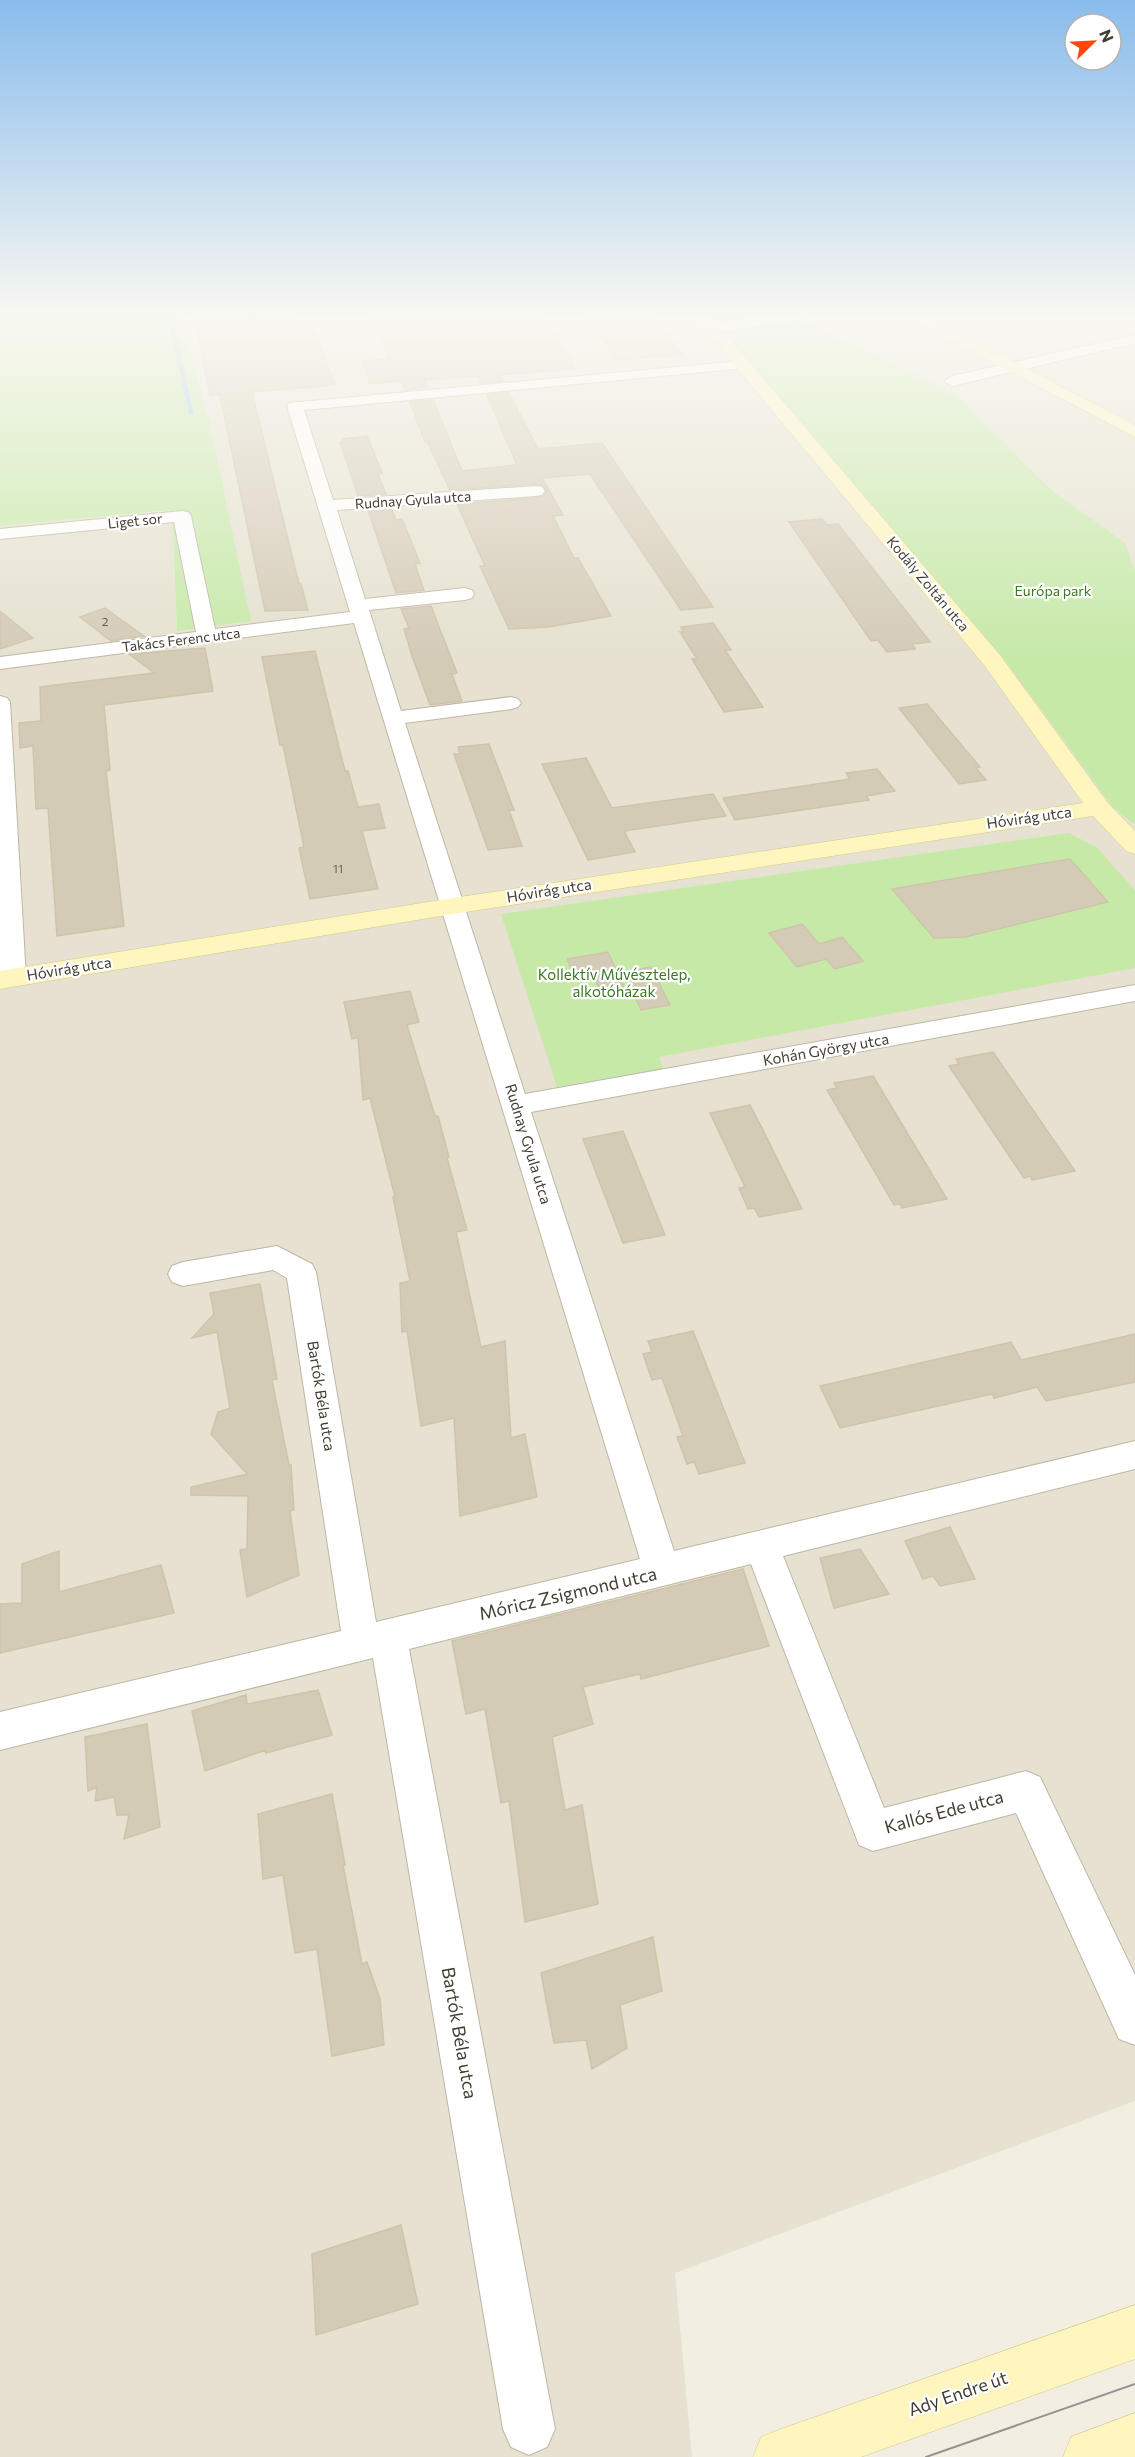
<svg xmlns="http://www.w3.org/2000/svg" width="1135" height="2457" font-family="Commissioner,sans-serif">
	<style>
		.residential { fill: #e6e1d0 }
		.green { fill: #c6e9a8 }
		.lines { fill: none; stroke-linecap: round; stroke-linejoin: round }
		.stream { stroke: #9ac7f3; stroke-width: 4.5 }
		.building { fill: #d4cbb7; stroke: #cfc4aa; stroke-width: 1.5 }
		.street-casing { stroke: #beb7a4; stroke-width: 2 }
		.secondary-casing { stroke: #d4c88f; stroke-width: 1 }
		.street { fill: #fff; fill-rule: evenodd }
		.secondary { fill: #fff5bf; fill-rule: evenodd }
		.tram { stroke: #939393; stroke-width: 2 }
		.labels { text-anchor: middle; stroke-width: 4.5; stroke-linejoin: round; paint-order: stroke }
		.number-label { font-size: 12px; fill: #686153 }
		.far-street-label { font-size: 14px; fill: #443e32; stroke: #fff }
		.far-park-label { font-size: 14px; fill: #3c7724; stroke: #fff }
		.street-label { font-size: 15px; fill: #443e32; stroke: #fff }
		.park-label { font-size: 15px; fill: #3c7724; stroke: #fff }
		.near-street-label { font-size: 18px; fill: #443e32; stroke: #fff }
	</style>
	<rect width="100%" height="100%" fill="#f2efe2"/>
	<path class="residential" d="M179 314H1135V2101L675 2273 692 2457H0V526L172 510 177 631 208 416Z"/>
	<path class="green" d="M179 314 208 416 251 621 177 631 172 510 0 526V315Z
		M803 314 807 318 805 321 956 395 1051 490 1125 543 1135 570V825L1113 807 1005 660 707 315Z
		M1069 833 1096 847 1135 890V968L659 1057 663 1069 557 1087 501 914Z"/>
	<g class="lines">
		<path class="stream" d="M169 314 191 412"/>
	</g>
	<path class="building" d="M193 314H296L299 322 311 321 335 385 252 392 299 584H301L308 610 265 611 220 395H210Z
		M388 314H502L504 318 543 315 575 369 500 375 503 381 481 383 478 376 425 380 428 388 405 390 402 381 370 384 363 361 389 359 372 316Z
		M586 314H651L683 355 617 360Z
		M509 393 538 449 602 443 713 607 681 610 590 474 542 478 563 515 553 516 574 558H578L611 616 549 627 509 629 480 566H485L457 504 536 498 544 496 547 490 542 485 536 484 450 490 427 441 425 442 410 402 433 400 462 471 517 465 487 395Z
		M367 436 382 473 378 474 386 494 358 496 340 442H344L343 439Z
		M391 508 396 520 402 519 420 563 415 564 424 590 396 593 368 510Z
		M822 519 827 525 838 524 930 642 912 644 915 649 887 652 878 640 871 641 789 522Z
		M431 606 457 673 452 674 462 701 430 705 412 656 404 629 409 628 401 609Z
		M105 608 144 636 111 641 80 617Z
		M0 611 33 638 0 649Z
		M713 623 731 650H725L763 707 724 712 692 659H697L680 632H684L681 627Z
		M205 648 213 691 104 705 110 770 106 771 124 926 57 936 48 808 36 809 33 746 20 748 19 723 41 721 40 687 154 673 129 654Z
		M315 651 345 771H348L358 807 379 804 385 828 362 831 378 889 310 899 299 848 304 847 283 745H280L262 657Z
		M927 704 980 767 976 768 986 780 959 784 899 708Z
		M489 744 514 810H509L522 846 488 850 454 754H460L458 747Z
		M586 758 612 808 713 794 726 816 624 831 635 852 588 860 542 764Z
		M877 769 895 791 866 796 869 800 735 820 723 798 850 779 846 773Z
		M1070 859 1108 902 965 937 934 938 892 889Z
		M802 924 819 944 842 937 863 961 835 969 826 959 797 967 769 933Z
		M608 952 626 992 603 996 594 978 577 981 567 959Z
		M651 967 670 1005 641 1010 623 972Z
		M410 991 419 1022 407 1025 435 1116H438L449 1157 447 1158 467 1230 456 1232 481 1347 505 1341 511 1438 525 1434 537 1497 460 1516 454 1418 421 1426 407 1331 402 1332 400 1283 410 1281 393 1197H395L370 1098 363 1100 358 1037 352 1039 344 1002Z
		M993 1052 1075 1171 1032 1180 1030 1176 1024 1178 949 1066 959 1064 956 1059Z
		M873 1076 947 1199 902 1208 900 1204 894 1205 827 1090 837 1088 834 1083Z
		M750 1105 762 1128 802 1209 759 1217 754 1208 748 1209 739 1188 745 1187 710 1113Z
		M623 1131 665 1235 623 1243 583 1139Z
		M260 1284 277 1379 272 1380 289 1465H291L294 1510 290 1511 299 1575 247 1597 240 1550 247 1549 248 1496 191 1495V1487L247 1474 211 1434 218 1412 230 1408 217 1332 192 1338 214 1314 210 1293Z
		M693 1331 745 1463 699 1474 694 1462 687 1464 677 1437 683 1436 662 1378 652 1380 643 1354 652 1352 648 1341Z
		M1135 1334V1382L1046 1401 1037 1387 994 1398 992 1394 840 1428 820 1386 1011 1342 1021 1360Z
		M950 1527 975 1579 940 1586 933 1576 923 1579 905 1541Z
		M860 1549 889 1594 834 1608 820 1558Z
		M59 1551V1592L161 1565 174 1613 0 1653V1604L22 1603V1564Z
		M743 1569 769 1646 641 1679 640 1674 583 1687 593 1724 552 1737 565 1810 582 1805 598 1904 525 1922 509 1801 501 1803 485 1709 466 1714 452 1641Z
		M318 1690 332 1735 266 1753V1750L205 1771 192 1711 246 1695 247 1704Z
		M147 1724 160 1827 124 1839 129 1815H117L114 1797 95 1801 97 1787 88 1791 85 1737Z
		M332 1794 345 1865H343L362 1964 367 1962 380 1999 384 2045 332 2056 317 1949 295 1953 283 1875 263 1879 258 1814Z
		M653 1937 662 1991 620 2005 627 2048 592 2069 586 2040 554 2043 541 1973Z
		M401 2225 418 2304 316 2335 312 2254Z"/>
	<g class="lines">
		<g class="street-casing">
			<path id="street" d="M778 314H816L809 318 711 333 704 329 711 325Z
				M1135 335V343L952 386 944 381 952 376Z
				M741 361 748 365 746 368 304 410 333 500 536 486 542 487 545 491 542 495 536 496 337 510 365 599 465 588 472 590 474 594 472 598 465 600 369 610 401 711 511 697 518 699 521 703 518 707 511 709 405 723 525 1094 1135 985V1001L531 1112 674 1551 1135 1441V1469L783 1556 884 1808 1026 1771 1040 1777 1135 1975V2045L1119 2039 1016 1813 873 1851 859 1845 751 1564 409 1649 555 2429 547 2447 529 2455 511 2447 503 2429 373 1658 0 1750V1712L341 1631 287 1278 273 1270 183 1286 172 1282 168 1274 172 1266 183 1262 277 1246 312 1264 316 1272 376 1622 640 1559 354 623 0 669V657L196 632 174 522 0 539V529L182 511 188 512 191 516 215 629 350 612 287 406 289 403Z
				M0 696 7 698 10 702 26 978 22 984 13 986 4 984 0 978Z"/>
		</g>
		<g class="secondary-casing">
			<path id="secondary" d="M692 314H708L1000 655 1108 803 1135 831V854L1126 851 1093 816 453 914 0 989V971L453 898 1083 803 984 665Z
				M901 314H921L1135 425V437Z
				M1135 2305V2359L861 2457H753L761 2437 781 2429Z
				M1135 2413V2457H1063L1071 2437Z"/>
		</g>
		<use href="#street" class="street"/>
		<use href="#secondary" class="secondary"/>
		<path class="tram" d="M926 2457 1135 2384"/>
	</g>
	<linearGradient id="sky" x2="0" y2="1"><stop stop-color="#89bcec"/><stop offset="0.48" stop-color="#f9f8f2"/><stop offset="1" stop-color="#f9f8f2" stop-opacity="0"/></linearGradient>
	<rect width="1135" height="658" fill="url(#sky)"/>
	<g class="labels">
		<g class="number-label">
			<text x="105" y="626">2</text>
			<text x="338" y="873">11</text>
		</g>
		<g class="far-street-label">
			<text transform="translate(413 500) rotate(-4)" y="5">Rudnay Gyula utca</text>
			<text transform="translate(135 521) rotate(-6)" y="5">Liget sor</text>
			<text transform="translate(928 584) rotate(50)" y="5">Kodály Zoltán utca</text>
			<text transform="translate(181 640) rotate(-7)" y="5">Takács Ferenc utca</text>
		</g>
		<g class="far-park-label">
			<text x="1053" y="596">Európa park</text>
		</g>
		<g class="street-label">
			<text transform="translate(1029 818) rotate(-8)" y="5">Hóvirág utca</text>
			<text transform="translate(549 891) rotate(-9)" y="5">Hóvirág utca</text>
			<text transform="translate(69 969) rotate(-9)" y="5">Hóvirág utca</text>
			<text transform="translate(826 1050) rotate(-10)" y="5">Kohán György utca</text>
			<text transform="translate(528 1144) rotate(73)" y="5">Rudnay Gyula utca</text>
			<text transform="translate(321 1396) rotate(81)" y="5">Bartók Béla utca</text>
		</g>
		<g class="park-label">
			<text x="614" y="980">Kollektív Művésztelep,<tspan x="614" dy="17">alkotóházak</tspan></text>
		</g>
		<g class="near-street-label">
			<text transform="translate(568 1594) rotate(-13)" y="6">Móricz Zsigmond utca</text>
			<text transform="translate(944 1812) rotate(-15)" y="6">Kallós Ede utca</text>
			<text transform="translate(459 2033) rotate(80)" y="6">Bartók Béla utca</text>
			<text transform="translate(958 2394) rotate(-19)" y="6">Ady Endre út</text>
		</g>
	</g>
	<g transform="translate(1093 42) rotate(66)"><circle r="28" fill="#ffffff" stroke="#b4b2ad" stroke-width="1.5"/>
	<path d="M0-4.5L10 22L0 15L-10 22Z" fill="#ff460c"/>
	<text y="-9" font-size="16" font-weight="bold" text-anchor="middle" fill="#443e32">N</text>
	</g>
</svg>
